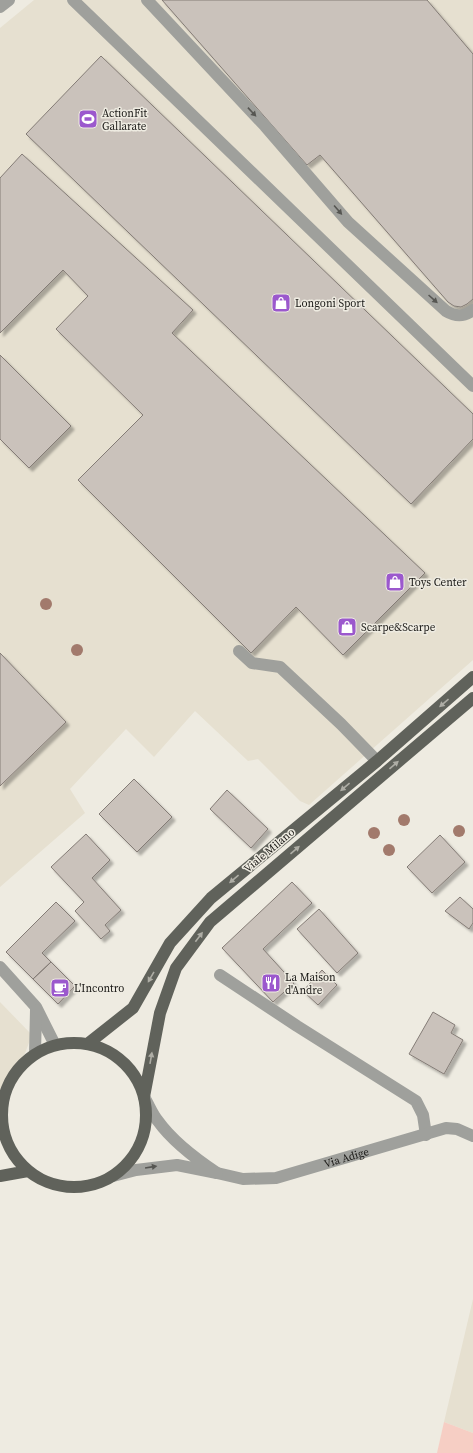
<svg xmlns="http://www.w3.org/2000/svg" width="473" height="1453" font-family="'Source Serif 4',serif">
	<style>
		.built { fill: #e6e0d0 }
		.green { fill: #f6cec4 }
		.building { fill: #cac2bb; stroke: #847c76; filter: url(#shadow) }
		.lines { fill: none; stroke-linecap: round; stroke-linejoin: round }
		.lane { stroke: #9fa09c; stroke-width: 12 }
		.street { stroke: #9fa09c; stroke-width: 12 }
		.primary { stroke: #60625b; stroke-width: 12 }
		.tree { fill: #a27a6c }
		.oneway { fill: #565652 }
		.oneway2 { fill: #aeada5 }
		.labels { text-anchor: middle; stroke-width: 3; stroke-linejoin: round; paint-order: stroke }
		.poi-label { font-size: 11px; fill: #1a1916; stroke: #eeebe1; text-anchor: start }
		.street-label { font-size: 11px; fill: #1a1916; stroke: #eeebe1 }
	</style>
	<defs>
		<filter id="shadow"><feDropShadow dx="3.5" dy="3.5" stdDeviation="1" flood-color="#0004"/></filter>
	</defs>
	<rect width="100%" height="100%" fill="#eeebe1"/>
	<path class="built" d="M34 0H473V660L309 805 300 801 258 759 248 761 195 711 154 757 126 729 70 789 85 813 0 887V28Z
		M0 1002 32 1035 15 1079 0 1090Z
		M473 1299V1433L444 1422Z"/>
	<path class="green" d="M444 1422 473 1433V1453H437Z"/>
	<path class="building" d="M162 0H427L473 54V299L467 304 461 307 454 306 448 302 320 155 307 165Z
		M101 56 473 414V439L411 504 26 134Z
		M22 154 193 310 172 333 425 573 343 655 296 607 251 653 78 480 143 415 56 329 88 296 63 270 0 333V178Z
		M0 355 71 426 29 468 0 439Z
		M0 653 66 722 0 786Z
		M134 779 172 817 137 852 99 814Z
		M227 790 268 829 251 848 210 809Z
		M86 834 110 860 92 878 121 910 105 925 110 931 101 939 75 911 84 902 51 867Z
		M440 835 465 862 432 893 407 867Z
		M292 882 312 903 263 949 294 983 273 1002 222 948Z
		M460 897 473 909V923L469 929 445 911Z
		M56 902 75 921 42 953 51 962 33 979 6 952Z
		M319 909 358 953 337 973 297 929Z
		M51 962 75 986 58 1004 33 979Z
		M322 970 337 985 318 1005 303 991Z
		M433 1012 455 1025 451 1033 463 1040 444 1074 409 1054Z"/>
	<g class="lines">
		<path class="lane" d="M73 0 473 386
			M147 0 265 126 348 222 446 311C456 317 464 317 473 310
			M239 651 252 663 280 667 341 724 377 761"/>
		<g class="street">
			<path d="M0 7 9 0"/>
			<path d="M0 967 36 1007 55 1045"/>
			<path d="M220 975 297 1026 416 1101 423 1115 426 1135"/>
			<path d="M35 1054 36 1010"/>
			<path id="s1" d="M217 1173 243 1179 276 1178 446 1128 457 1129 473 1136"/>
			<path d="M113 1176 136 1170 177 1165 217 1173C196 1159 173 1142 158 1121 152 1114 149 1105 144 1097"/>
		</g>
		<path class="primary" d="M90 1042 133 1008 170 943 211 898 377 761 473 677
			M2 1115a72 72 0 1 1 144 0a72 72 0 1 1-144 0Z
			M144 1097 160 1013 176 968 210 922 473 698
			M0 1176 28 1171"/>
	</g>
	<g class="tree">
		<circle cx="46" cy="604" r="6"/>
		<circle cx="77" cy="650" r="6"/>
		<circle cx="404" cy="820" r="6"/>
		<circle cx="459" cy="831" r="6"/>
		<circle cx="374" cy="833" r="6"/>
		<circle cx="389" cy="850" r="6"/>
	</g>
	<defs><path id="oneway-solid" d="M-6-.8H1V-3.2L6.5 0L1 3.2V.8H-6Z"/></defs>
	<g class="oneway">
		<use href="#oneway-solid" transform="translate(252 112) rotate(47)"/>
		<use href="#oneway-solid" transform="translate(338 210) rotate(49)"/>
		<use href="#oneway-solid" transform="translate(433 299) rotate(42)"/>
		<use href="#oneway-solid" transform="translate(151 1167) rotate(-9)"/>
	</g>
	<g class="oneway2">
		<use href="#oneway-solid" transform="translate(444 703) rotate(139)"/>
		<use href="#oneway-solid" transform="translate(394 765) rotate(-41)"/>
		<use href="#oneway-solid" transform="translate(345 787) rotate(140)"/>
		<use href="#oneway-solid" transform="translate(295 850) rotate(-41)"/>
		<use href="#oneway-solid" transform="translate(234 879) rotate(140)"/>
		<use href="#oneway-solid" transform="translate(199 937) rotate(-53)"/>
		<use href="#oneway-solid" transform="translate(151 977) rotate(120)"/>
		<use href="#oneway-solid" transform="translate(151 1058) rotate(-80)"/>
	</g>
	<defs>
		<g id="stadium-square" transform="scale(1)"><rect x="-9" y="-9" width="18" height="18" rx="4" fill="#9b58cd" stroke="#eeebe1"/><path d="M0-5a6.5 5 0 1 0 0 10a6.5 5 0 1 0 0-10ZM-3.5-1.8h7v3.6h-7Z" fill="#fff"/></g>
		<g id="shop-square" transform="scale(1)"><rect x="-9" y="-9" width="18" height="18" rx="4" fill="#9b58cd" stroke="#eeebe1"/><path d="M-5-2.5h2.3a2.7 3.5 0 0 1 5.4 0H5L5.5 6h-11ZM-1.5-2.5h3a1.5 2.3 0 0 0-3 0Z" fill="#fff"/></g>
		<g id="restaurant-square" transform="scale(1)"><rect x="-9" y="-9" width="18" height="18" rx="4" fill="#9b58cd" stroke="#eeebe1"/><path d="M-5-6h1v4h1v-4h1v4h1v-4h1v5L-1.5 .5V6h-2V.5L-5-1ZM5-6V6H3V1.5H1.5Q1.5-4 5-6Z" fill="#fff"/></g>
		<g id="cafe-square" transform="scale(1)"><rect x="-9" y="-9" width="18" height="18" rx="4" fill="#9b58cd" stroke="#eeebe1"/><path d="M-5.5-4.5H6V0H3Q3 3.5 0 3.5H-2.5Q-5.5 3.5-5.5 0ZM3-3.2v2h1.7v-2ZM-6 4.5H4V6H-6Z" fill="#fff"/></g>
	</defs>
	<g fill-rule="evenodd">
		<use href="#stadium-square" x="88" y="119"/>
		<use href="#shop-square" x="281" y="303"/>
		<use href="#shop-square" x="395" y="582"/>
		<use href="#shop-square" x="347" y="627"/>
		<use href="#restaurant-square" x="271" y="983"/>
		<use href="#cafe-square" x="60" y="988"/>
	</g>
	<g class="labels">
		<g class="poi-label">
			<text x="102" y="117">ActionFit<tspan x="102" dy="13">Gallarate</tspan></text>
			<text x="295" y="307">Longoni Sport</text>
			<text x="409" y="586">Toys Center</text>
			<text x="361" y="631">Scarpe&amp;Scarpe</text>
			<text x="285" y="981">La Maison<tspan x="285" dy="13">d'Andre</tspan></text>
			<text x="74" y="992">L'Incontro</text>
		</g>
		<g class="street-label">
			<text transform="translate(269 850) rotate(-40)" y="4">Viale Milano</text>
			<text dy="4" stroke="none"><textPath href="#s1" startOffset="133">Via Adige</textPath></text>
		</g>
	</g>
</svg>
